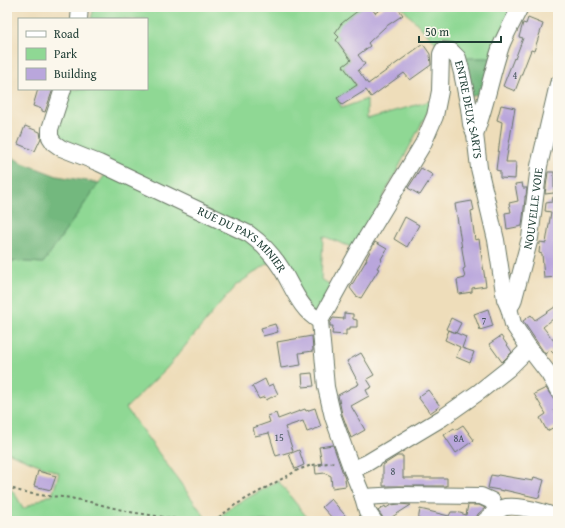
<svg xmlns="http://www.w3.org/2000/svg" width="565" height="528" font-family="'Gentium Book Plus',serif">
	<style>
		.green { fill: #8fd894; stroke: #578a64 }
		.forest { fill: #73b87e; stroke: #497a59 }
		.building { fill: #b9a6dc }
		.lines { fill: none; stroke-linecap: round; stroke-linejoin: round }
		.minor-casing { stroke: #677563; stroke-width: 18 }
		.path { stroke: #677563; stroke-width: 2; stroke-dasharray: 3 3; stroke-linecap: butt }
		.minor { stroke: #fff; stroke-width: 16 }
		.labels { text-anchor: middle; stroke-width: 3; stroke-linejoin: round; paint-order: stroke }
		.number-label { font-size: 10px; fill: #46575e }
		.street-label { font-size: 12px; fill: #1f3d34; stroke: #fbf7ec }
	</style>
	<rect width="100%" height="100%" fill="#fbf7ec"/>
	<filter id="ink" filterUnits="userSpaceOnUse"><feTurbulence type="fractalNoise" baseFrequency=".025" numOctaves="2"/><feDisplacementMap in="SourceGraphic" scale="8" xChannelSelector="R" yChannelSelector="G"/><feConvolveMatrix kernelMatrix="1 2 1 2 8 2 1 2 1" color-interpolation-filters="sRGB"/></filter>
	<filter id="wash" filterUnits="userSpaceOnUse"><feTurbulence type="fractalNoise" baseFrequency=".012" numOctaves="4" result="noise"/><feDisplacementMap in="SourceGraphic" scale="16" xChannelSelector="R" yChannelSelector="G"/><feGaussianBlur stdDeviation="0.9" result="paint"/><feColorMatrix in="noise" values="0 0 0 0 0 0 0 0 0 0 0 0 0 0 0 0 0 1.4 0 .05"/><feComposite in="paint" operator="in"/></filter>
	<g filter="url(#wash)">
		<rect width="100%" height="100%" fill="#eeddba"/>
		<path class="green" d="M94 7H363C351 16 344 20 336 33L339 37 336 40 350 60 343 66 351 77 356 86 337 98 342 108 367 99V119L434 100 356 249 323 236 321 279 334 287 322 312 313 313 276 258 235 286 166 369 126 408 208 521H7V487C15 491 19 501 23 509L47 496H52L59 473 7 452V267L13 261 43 263 99 183 110 168 54 143 63 89H147V19H91Z
			M401 7H520L497 58H458L443 50Z
			M278 481 310 521H214L235 505Z"/>
		<path class="forest" d="M458 58H497L487 91 467 98Z
			M7 153 20 162 57 176 99 183 43 263 13 261 7 267Z"/>
		<g id="blocks">
			<path class="building" d="M363 7H371L375 13 385 7H397L403 15 385 27 368 43 370 46 358 55 365 64 358 70 368 84 423 44 430 54 431 65 410 80 404 73 371 97 366 90 342 105 337 98 357 85 343 66 351 60 336 40 339 37 335 33 341 24 347 19Z
				M528 18 543 24 534 51 531 50 515 91 503 86 514 58 515 59 523 38 519 37 523 23 526 24Z
				M38 89H53L45 112 42 111V109L33 106Z
				M501 105 515 108 506 162H516L515 179 500 178V171L496 170 502 122 497 120Z
				M25 126 40 132 41 138 35 151 18 144Z
				M421 168 433 175 420 195 408 188Z
				M548 172H554V193L545 194Z
				M522 183 523 188H527L526 196H525V199L522 226 507 229 505 213 511 212 509 203 518 201 515 184Z
				M553 197 558 198V238H556L558 258V277L544 278 542 254 539 253 540 242 546 243 551 212 545 211 546 203 552 202Z
				M472 201 474 210 471 211 475 240 479 239 486 286 472 288V292L459 294 457 280 465 278 463 269 465 268 455 204Z
				M405 217 419 225 407 247 394 239Z
				M375 242 387 249 381 259 382 260 377 268 379 269 361 298 356 296 350 288 367 259H366Z
				M558 305V315L543 327 558 346V358L550 350 545 354 523 321 531 315 535 320Z
				M488 309 493 326 480 330 474 314Z
				M344 313 353 314V319L357 320V327H350V330H346V335L332 334 333 326H330V323L333 318 344 319Z
				M451 318 461 323 456 333 446 329Z
				M275 324 278 332 263 336 261 328Z
				M449 330 466 337 462 348 474 352 470 363 456 357 460 347 445 340Z
				M312 336 313 351 299 353 301 365 281 368 277 342Z
				M501 336 512 352 502 362 489 344Z
				M361 353 374 375 367 379 372 387 366 390 369 396 351 406 365 430 351 438 342 414 338 395 359 384 347 361Z
				M312 373 314 386 303 387 302 374Z
				M265 379 268 386 273 384 278 394 266 400 265 397 259 399 252 386Z
				M546 388 558 406 554 410 558 418V425L547 431 540 418 546 414 534 394Z
				M428 390 440 406 430 413 418 397Z
				M315 408 321 427 307 432 303 421 285 427 293 451 276 456 269 433 255 436 253 428 270 422 268 416 276 413 278 419 305 409 306 411Z
				M463 425 474 440 456 453 444 435 454 428 455 430Z
				M333 445 345 479 346 486 332 488 331 476 325 473 316 474 315 466 322 465 319 447Z
				M299 450 304 465 295 469 289 454Z
				M397 456H403V478H447V486H383V465Z
				M38 471 56 476 51 490 34 486Z
				M491 475 497 476 498 475 533 481 534 477 544 480 539 498 504 490V491L488 488Z
				M331 499 344 514 350 521H335L322 507Z
				M391 505 399 504 411 505 392 517 395 521H383L382 516 378 511 385 506 386 508Z
				M468 505H479L485 508 478 514 476 518V521H418L420 509 449 516 451 512H457L466 515Z"/>
		</g>
	</g>
	<g filter="url(#ink)">
		<use href="#blocks" fill-opacity="0" stroke="#677563" stroke-width="1"/>
		<g class="lines">
			<g class="minor-casing">
				<g id="minor">
					<path d="M79 19 80 7"/>
					<path id="s1" d="M63 89 50 129V137L54 143 61 148 99 163 249 234C263 244 272 254 281 268 293 287 300 310 320 321"/>
					<path d="M475 134C486 105 491 75 501 46 506 33 514 20 520 7"/>
					<path id="s2" d="M509 308 513 302 530 238 539 166 558 84"/>
					<path id="s3" d="M320 321 359 250 423 144 435 116 440 91 441 54 443 50 451 51 458 58 462 73 469 108 471 124 475 134 479 168 496 240 505 299 509 308 513 324 529 348 549 374 558 390"/>
					<path d="M320 321 326 387 333 417 352 470 363 497 399 495 481 496 492 501 497 512"/>
					<path d="M352 470 367 463 442 418 479 392 508 369 529 348"/>
					<path d="M363 497 367 511 374 521"/>
					<path d="M485 521C489 517 501 508 506 507 520 505 545 512 558 518"/>
				</g>
			</g>
			<path class="path" d="M7 487 26 493 47 496 65 497 90 502 130 512 189 521
				M214 521 235 505 298 470 312 465 336 462"/>
			<use href="#minor" class="minor"/>
		</g>
	</g>
	<g class="labels">
		<g class="number-label">
			<text x="515" y="79">4</text>
			<text x="484" y="324">7</text>
			<text x="279" y="441">15</text>
			<text x="459" y="442">8A</text>
			<text x="393" y="475">8</text>
		</g>
		<g class="street-label">
			<text dy="4" stroke="none"><textPath href="#s3" startOffset="373">ENTRE DEUX SARTS</textPath></text>
			<text dy="4" stroke="none"><textPath href="#s2" startOffset="103">NOUVELLE VOIE</textPath></text>
			<text dy="4" stroke="none"><textPath href="#s1" startOffset="270">RUE DU PAYS MINIER</textPath></text>
		</g>
	</g>
	<rect width="565" height="528" fill="none" stroke="#fbf7ec" stroke-width="24"/>
	<rect x="18" y="18" width="130" height="72" fill="#fbf7ec" stroke="#a3ada2"/>
	<rect x="26" y="31" width="20" height="6" fill="#ffffff" stroke="#a3ada2"/>
	<text x="54" y="38" font-size="12" fill="#1f3d34">Road</text>
	<rect x="26" y="48" width="20" height="12" fill="#8fd894" stroke="#a3ada2"/>
	<text x="54" y="58" font-size="12" fill="#1f3d34">Park</text>
	<rect x="26" y="68" width="20" height="12" fill="#b9a6dc" stroke="#a3ada2"/>
	<text x="54" y="78" font-size="12" fill="#1f3d34">Building</text>
	<path d="M419 36v6h82v-6" fill="none" stroke="#1f3d34" stroke-width="2"/>
	<text x="425" y="36" font-size="12" fill="#1f3d34" stroke="#fbf7ec" stroke-width="3" paint-order="stroke">50 m</text>
</svg>
